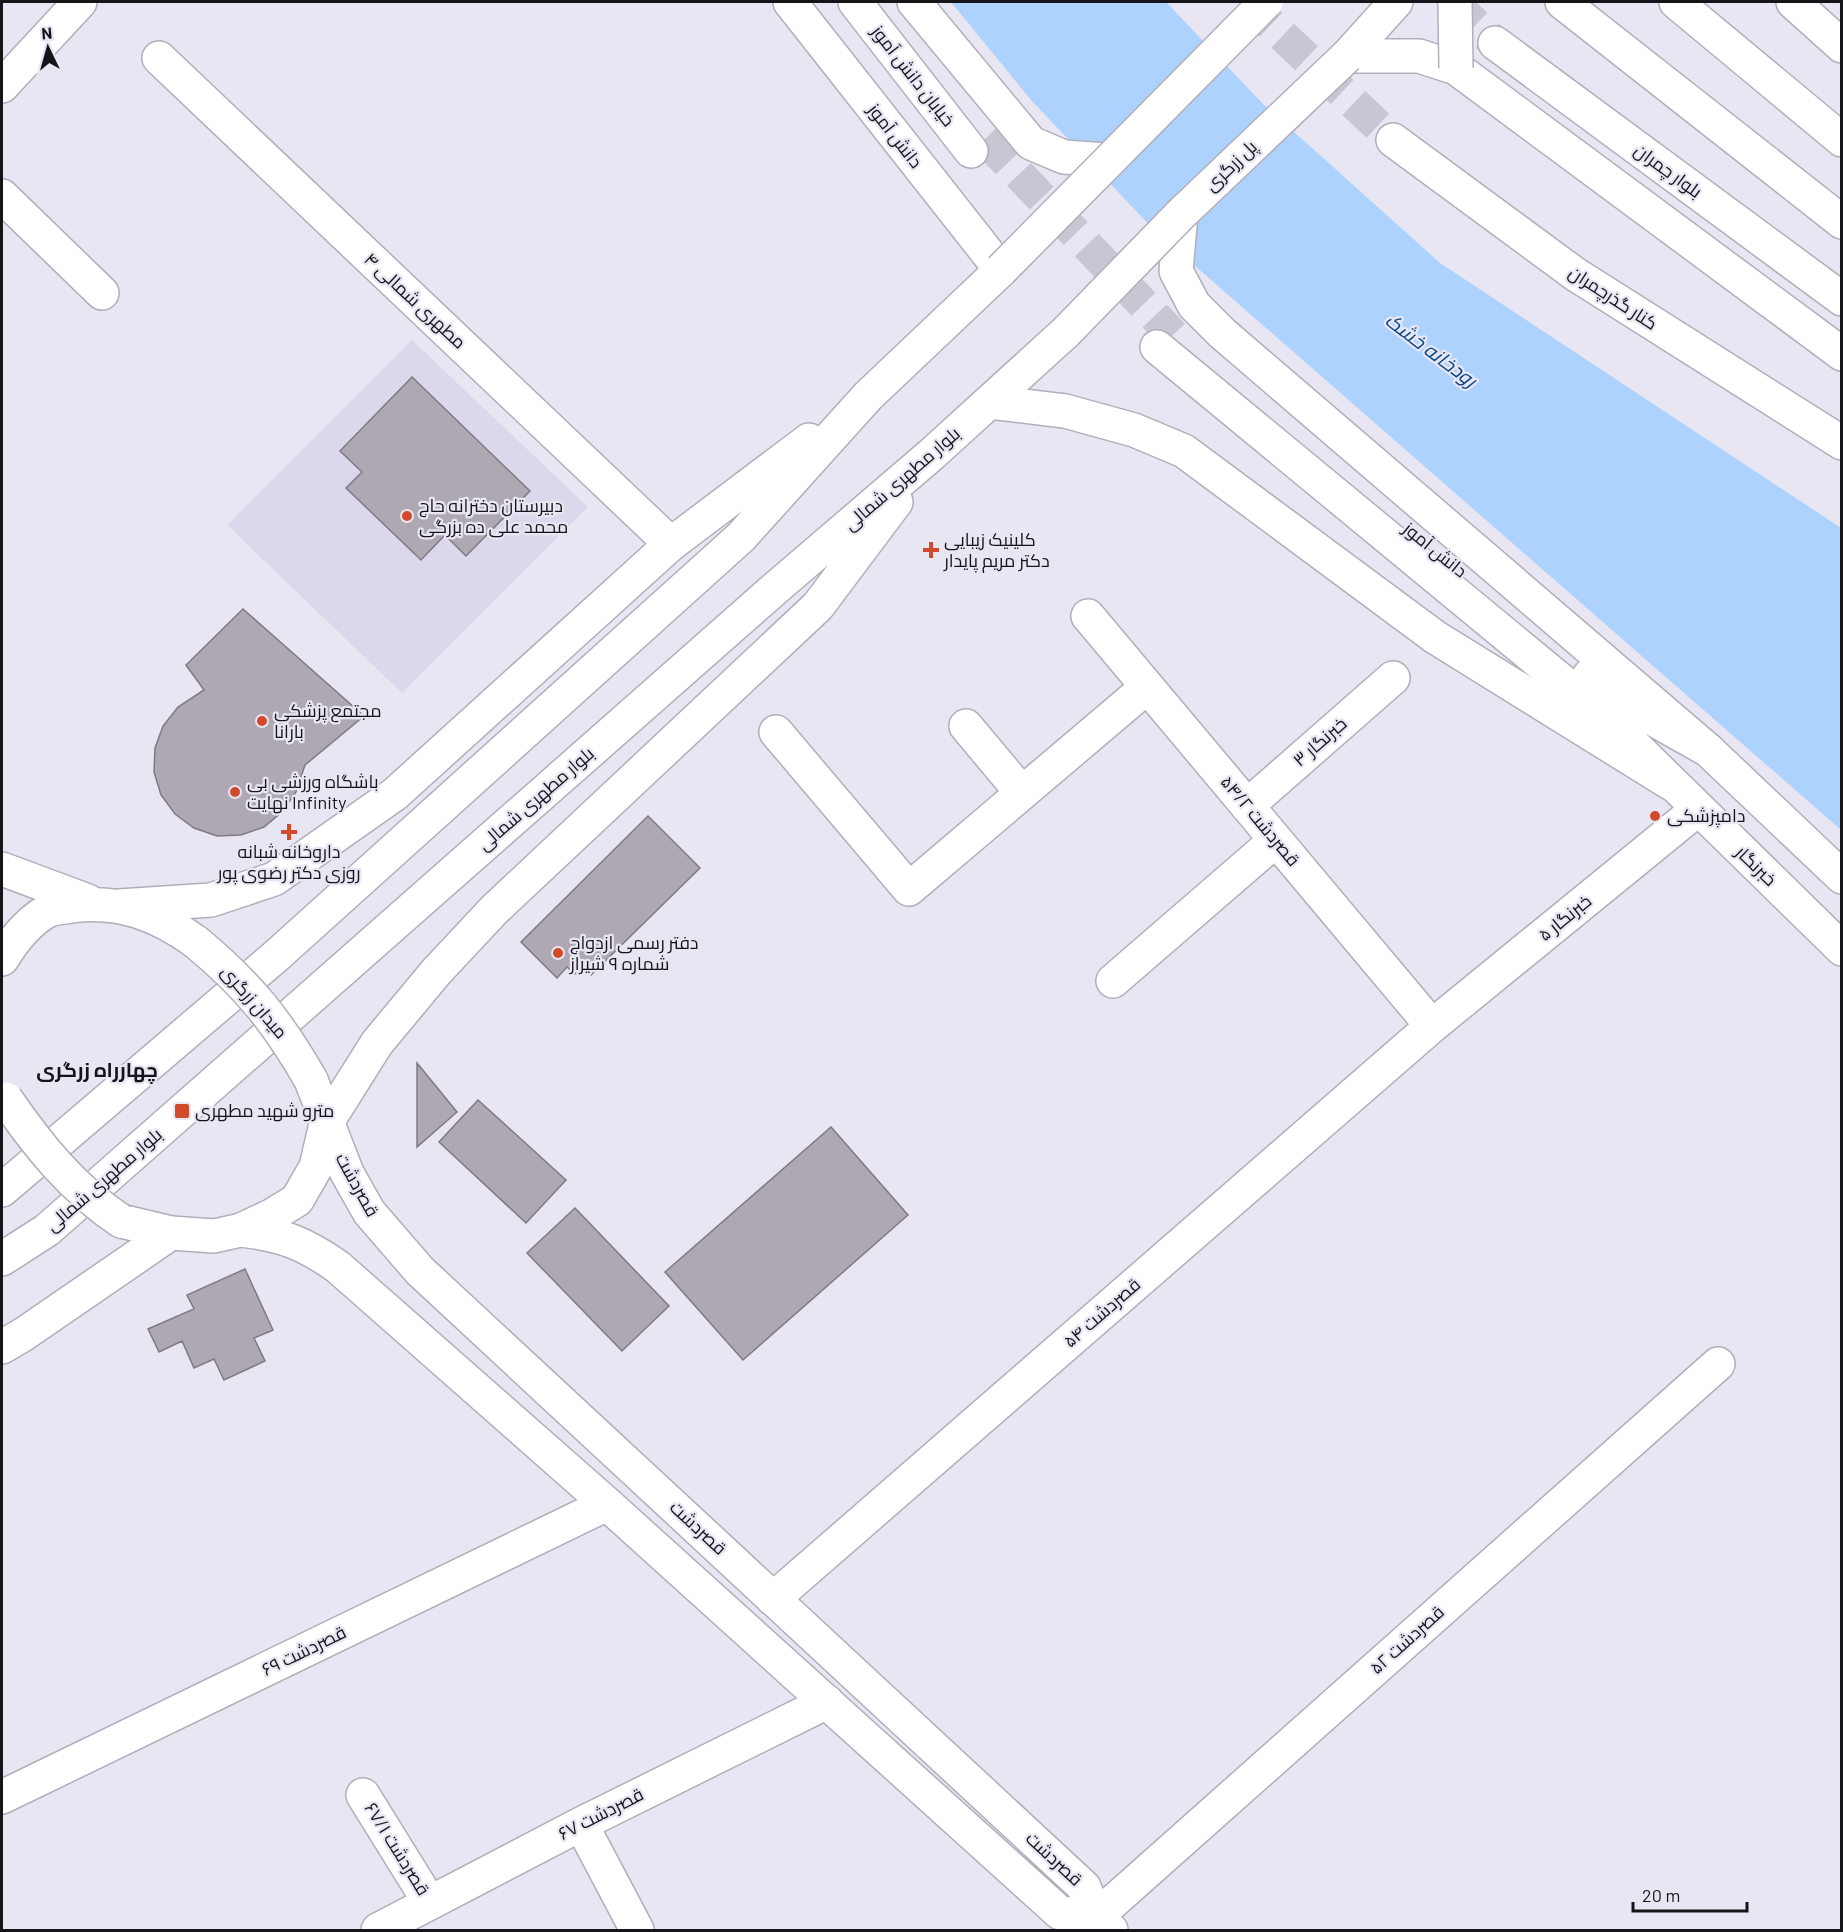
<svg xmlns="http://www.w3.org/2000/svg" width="1843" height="1932" font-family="Barlow,Cairo,sans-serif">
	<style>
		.built { fill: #dcd8ec }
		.water { fill: #aed2fe }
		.building { fill: #aea8b2; stroke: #807983; stroke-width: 1.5 }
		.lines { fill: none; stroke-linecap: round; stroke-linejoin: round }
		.secondary-tunnel { stroke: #c8c6d2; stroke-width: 33; stroke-dasharray: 33 16; stroke-linecap: butt }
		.primary-tunnel { stroke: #c8c6d2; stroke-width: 33; stroke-dasharray: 33 16; stroke-linecap: butt }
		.minor-casing { stroke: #b0aeb9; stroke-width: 36 }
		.secondary-casing { stroke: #b0aeb9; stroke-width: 36 }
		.primary-casing { stroke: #b0aeb9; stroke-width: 36 }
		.minor { stroke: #fff; stroke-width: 33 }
		.secondary { stroke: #fff; stroke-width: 33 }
		.primary { stroke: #fff; stroke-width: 33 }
		.secondary-bridge-casing { stroke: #b0aeb9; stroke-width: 36; stroke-linecap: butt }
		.primary-bridge-casing { stroke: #b0aeb9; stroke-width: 36; stroke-linecap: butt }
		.secondary-bridge { stroke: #fff; stroke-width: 33 }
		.primary-bridge { stroke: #fff; stroke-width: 33 }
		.poi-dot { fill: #d3492c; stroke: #e8e6f3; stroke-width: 2 }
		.labels { text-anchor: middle; stroke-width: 4.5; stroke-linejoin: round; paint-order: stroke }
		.street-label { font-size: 18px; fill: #151418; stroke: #e8e6f3 }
		.poi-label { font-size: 18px; fill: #151418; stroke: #e8e6f3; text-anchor: start }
		.water-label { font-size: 20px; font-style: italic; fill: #094887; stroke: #e8e6f3 }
		.neighbourhood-label { font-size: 20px; font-weight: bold; fill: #151418; stroke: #e8e6f3 }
	</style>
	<rect width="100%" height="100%" fill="#e8e6f3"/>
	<path class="built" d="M412 340 588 507 402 693 227 525Z"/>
	<path class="water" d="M951 2H1166L1263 104 1440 263 1841 528V830L1155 231 1031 100Z"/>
	<path class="building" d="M412 377 530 491 466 556 445 535 421 560 346 488 362 472 340 451Z
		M243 609 364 716 305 765 296 792 282 812 264 827 241 835 217 836 194 828 175 814 161 795 154 772 155 748 163 726 178 707 204 690 186 665Z
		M648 816 700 868 591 975 582 967 575 974 567 967 557 978 521 942Z
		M417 1063 457 1112 417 1147Z
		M478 1100 566 1180 526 1223 439 1142Z
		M831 1127 908 1215 743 1360 665 1272Z
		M575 1208 669 1306 622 1351 527 1253Z
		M245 1269 273 1330 254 1338 265 1361 224 1380 214 1359 194 1368 182 1341 159 1352 148 1329 194 1309 187 1295Z"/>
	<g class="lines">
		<path class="secondary-tunnel" d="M1247 2 1393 140
			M985 139 1173 335"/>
		<path class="primary-tunnel" d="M1452 2 1495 43"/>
		<g class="minor-casing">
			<path id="minor" d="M1793 2 1842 46
				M159 58 671 544
				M2 86 80 2
				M2 196 102 293
				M1088 616 1432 1026
				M966 726 1022 793
				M776 732 909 889 1147 687
				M1247 806 1393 678
				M1113 981 1276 840
				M773 1599 1432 1026 1698 809
				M363 1795 430 1903
				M2 1797 607 1504
				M581 1824 637 1930
				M1096 1917 1718 1364
				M378 1930 581 1824 827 1702"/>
		</g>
		<g class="secondary-casing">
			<path id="secondary" d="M790 2 1001 270
				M855 2 971 151
				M1393 140 1575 274 1842 443
				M1157 347 1603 715 1842 949
				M1589 676 1614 697 1708 750 1842 877
				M2 869 88 901
				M2 959C13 941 30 920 49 910 56 908 65 907 72 906 119 899 159 915 196 942
				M311 1080 347 1173 369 1212 420 1271 1084 1887 1096 1917 1111 1930
				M121 1221 171 1233 214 1236 241 1230 271 1216 297 1200 316 1167 326 1124
				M241 1230C283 1235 304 1243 338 1267L607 1504 1060 1913 1096 1917"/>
		</g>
		<g class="primary-casing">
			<path id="primary" d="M914 2 1031 143 1064 157 1107 160
				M1562 2 1842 222
				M1676 2 1842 140
				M1495 43 1842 299
				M1347 56H1419L1456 68 1842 354
				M1347 56 1396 2
				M1181 214 1176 271 1194 305 1222 333 1708 750
				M989 402 1065 411 1134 430 1184 451 1435 637 1670 783
				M119 906 211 900 274 879 395 794 671 544 809 440
				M326 1124 377 1043 436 972 494 910 818 606 896 502
				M2 1190 275 957 741 537 868 396 1001 270
				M2 1259 47 1230 778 586 932 454 1066 332
				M2 1347 24 1334 171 1233"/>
		</g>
		<use href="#minor" class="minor"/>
		<use href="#secondary" class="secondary"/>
		<use href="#primary" class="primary"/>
		<g class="secondary-bridge-casing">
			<path id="secondary-bridge" d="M196 942C249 986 277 1021 311 1080
				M6 1099C38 1146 73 1189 121 1221"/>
		</g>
		<g class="primary-bridge-casing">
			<path id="primary-bridge" d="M1455 2 1456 68
				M1001 270 1266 2
				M1066 332 1181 214 1347 56"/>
		</g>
		<use href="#secondary-bridge" class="secondary-bridge"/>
		<use href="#primary-bridge" class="primary-bridge"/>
	</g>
	<g class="poi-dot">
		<circle cx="407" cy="516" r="6"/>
		<path d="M928 541h6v6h6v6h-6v6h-6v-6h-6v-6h6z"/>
		<circle cx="262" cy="721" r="6"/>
		<circle cx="235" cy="792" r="6"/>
		<circle cx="1655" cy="816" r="6"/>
		<path d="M286 823h6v6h6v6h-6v6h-6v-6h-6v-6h6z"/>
		<circle cx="558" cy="953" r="6"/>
		<rect x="174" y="1103" width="16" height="16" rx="3"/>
	</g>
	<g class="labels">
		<g class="street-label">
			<text transform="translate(913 76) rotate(52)" y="6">خیابان دانش آموز</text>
			<text transform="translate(895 136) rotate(52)" y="6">دانش آموز</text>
			<text transform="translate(1231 166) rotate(-44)" y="6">پل زرگری</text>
			<text transform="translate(1668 171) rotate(36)" y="6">بلوار چمران</text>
			<text transform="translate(1613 298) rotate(33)" y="6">کنار گذرچمران</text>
			<text transform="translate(415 301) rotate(43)" y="6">۴ مطهری شمالی</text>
			<text transform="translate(902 479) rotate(-41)" y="6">بلوار مطهرى شمالى</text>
			<text transform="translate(1435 550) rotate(39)" y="6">دانش آموز</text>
			<text transform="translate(1320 742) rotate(-41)" y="6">۳ خبرنگار</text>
			<text transform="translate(536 799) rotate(-41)" y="6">بلوار مطهرى شمالى</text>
			<text transform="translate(1260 821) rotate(50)" y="6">۵۴/۲ قصردشت</text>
			<text transform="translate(1756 866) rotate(44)" y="6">خبرنگار</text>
			<text transform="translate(1565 918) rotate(-39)" y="6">۵ خبرنگار</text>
			<text transform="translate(254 1002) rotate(49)" y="6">میدان زرگری</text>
			<text transform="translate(104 1180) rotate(-41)" y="6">بلوار مطهرى شمالى</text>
			<text transform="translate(357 1185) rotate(61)" y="6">قصردشت</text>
			<text transform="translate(1102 1313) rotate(-41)" y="6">۵۴ قصردشت</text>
			<text transform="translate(698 1528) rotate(43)" y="6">قصردشت</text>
			<text transform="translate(1407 1640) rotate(-42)" y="6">۵۲ قصردشت</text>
			<text transform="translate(304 1651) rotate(-26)" y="6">۶۹ قصردشت</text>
			<text transform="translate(601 1814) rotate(-27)" y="6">۶۷ قصردشت</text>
			<text transform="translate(397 1849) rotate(58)" y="6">۶۷/۱ قصردشت</text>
			<text transform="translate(1054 1859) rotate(43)" y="6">قصردشت</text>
		</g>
		<g class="poi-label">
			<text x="419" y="512">دبیرستان دخترانه حاج<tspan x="419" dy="21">محمد علی ده بزرگی</tspan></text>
			<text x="944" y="546">کلینیک زیبایی<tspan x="944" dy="21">دکتر مریم پایدار</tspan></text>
			<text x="274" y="717">مجتمع پزشکی<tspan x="274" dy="21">بارانا</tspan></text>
			<text x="247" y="788">باشگاه ورزشی بی<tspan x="247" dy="21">نهایت Infinity</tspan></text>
			<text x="1667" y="822">دامپزشکی</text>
			<text x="289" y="858" text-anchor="middle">داروخانه شبانه<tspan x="289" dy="21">روزی دکتر رضوی پور</tspan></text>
			<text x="570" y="949">دفتر رسمی ازدواج<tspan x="570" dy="21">شماره ۹ شیراز</tspan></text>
			<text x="195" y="1117">مترو شهید مطهری</text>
		</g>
		<g class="water-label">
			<text transform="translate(1431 350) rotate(37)" y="7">رودخانه خشک</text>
		</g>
		<g class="neighbourhood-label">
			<text x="97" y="1077">چهارراه زرگری</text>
		</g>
	</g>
	<rect width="1843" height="1932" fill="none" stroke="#151418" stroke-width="6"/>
	<g transform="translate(48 48) rotate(355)" stroke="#e8e6f3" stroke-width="4.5" paint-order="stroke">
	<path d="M0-4.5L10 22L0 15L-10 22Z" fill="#151418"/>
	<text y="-9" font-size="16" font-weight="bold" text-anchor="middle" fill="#151418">N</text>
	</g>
	<path d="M1633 1902v9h114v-9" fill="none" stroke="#151418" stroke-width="3"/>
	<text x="1642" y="1902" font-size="18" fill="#151418" stroke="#e8e6f3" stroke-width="4.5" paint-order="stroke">20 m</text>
</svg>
